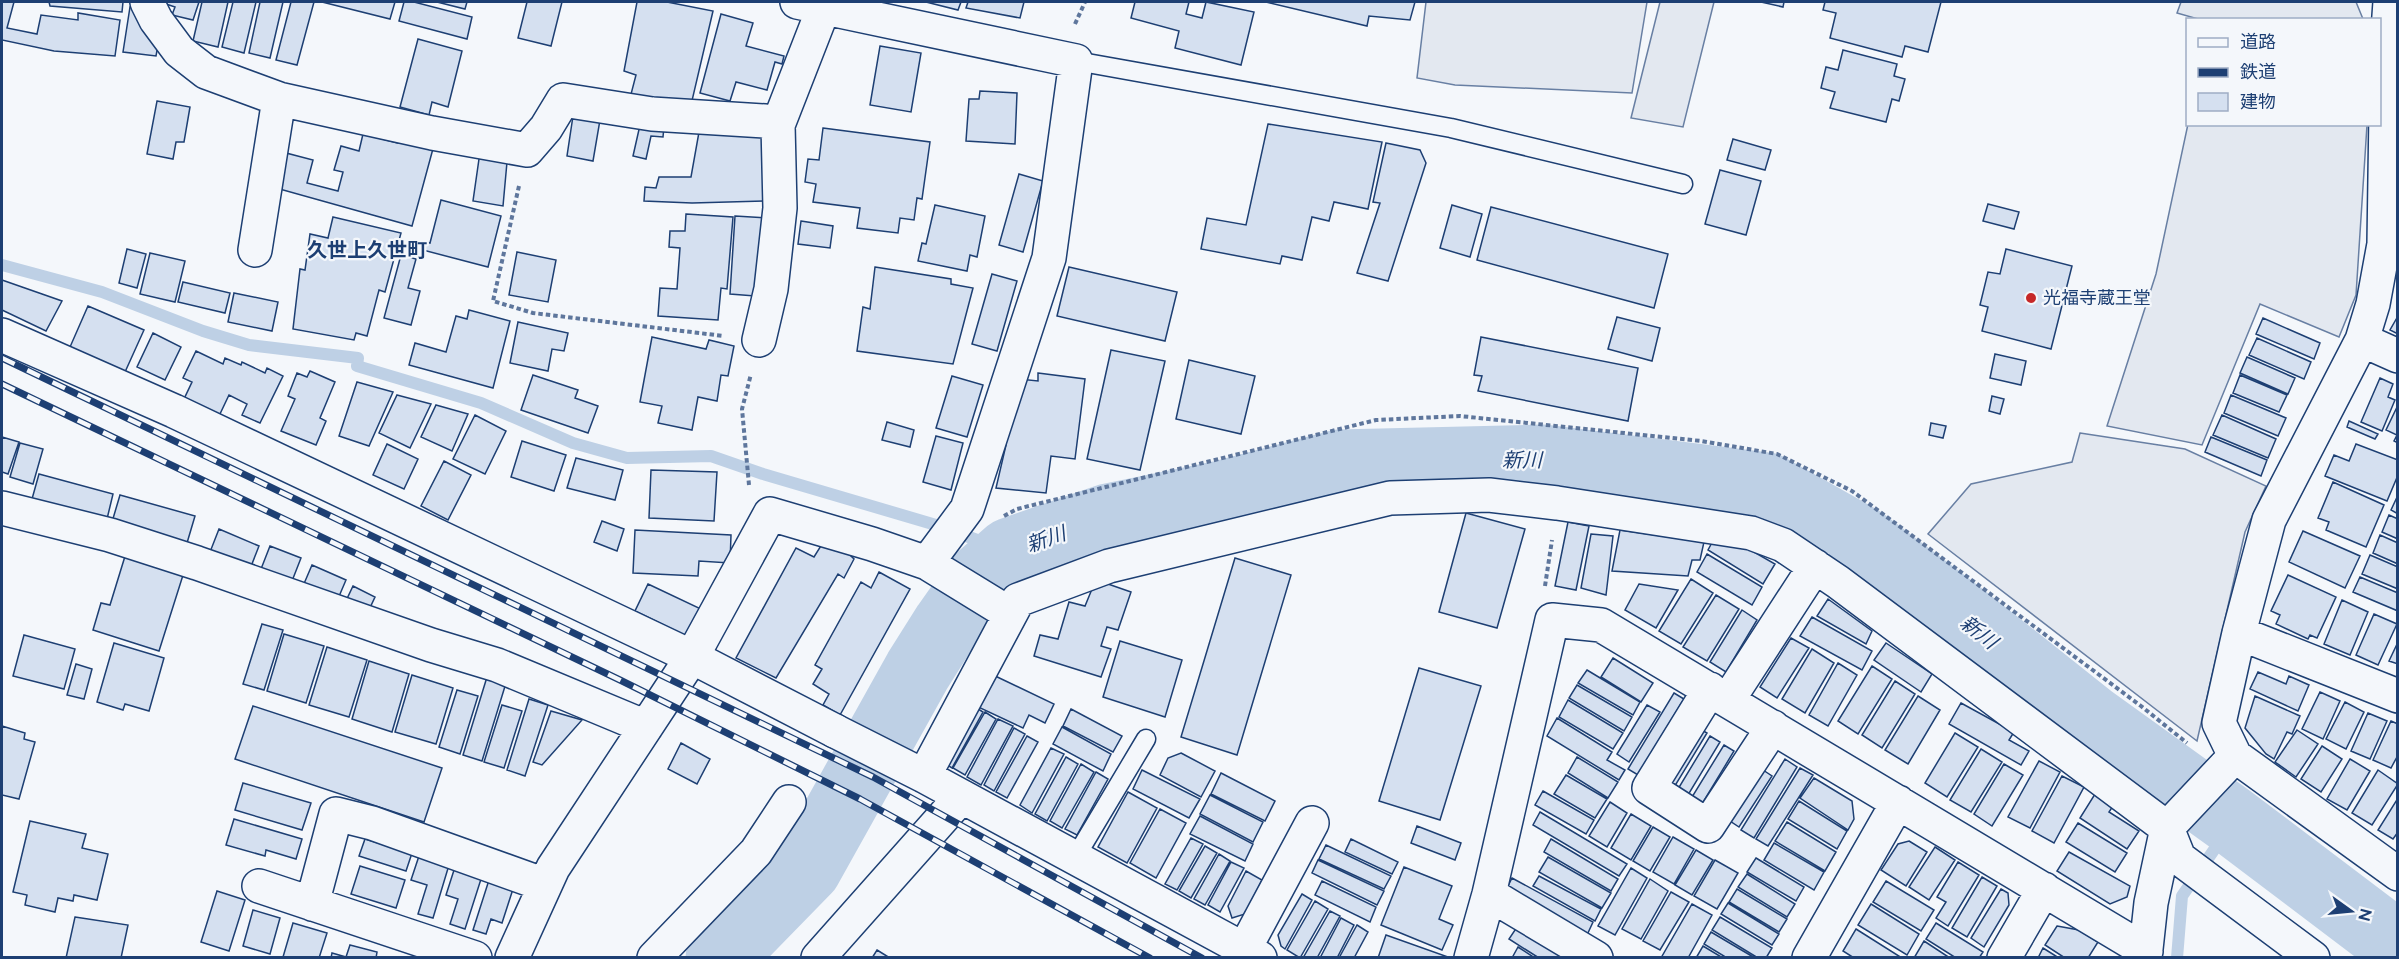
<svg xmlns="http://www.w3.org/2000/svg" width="2399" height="959" font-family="Raleway,'Noto Sans JP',sans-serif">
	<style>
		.parking { fill: #e3e8f0; stroke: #687fa3; stroke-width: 1.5 }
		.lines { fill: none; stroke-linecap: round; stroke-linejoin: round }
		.stream { stroke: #bed0e5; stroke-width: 12 }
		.river { stroke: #bed0e5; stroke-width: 69 }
		.building { fill: #d5e0f0; stroke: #1d3f73; stroke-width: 1.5 }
		.lane-casing { stroke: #1d3f73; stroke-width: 21 }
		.street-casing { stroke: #1d3f73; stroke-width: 36 }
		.secondary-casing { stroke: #1d3f73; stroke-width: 36 }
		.path { stroke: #5e769c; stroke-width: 4; stroke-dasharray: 4.5 3; stroke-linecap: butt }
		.lane { stroke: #f4f7fb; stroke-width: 18 }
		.street { stroke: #f4f7fb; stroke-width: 33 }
		.secondary { stroke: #f4f7fb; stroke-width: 33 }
		.rail-casing { stroke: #1d3f73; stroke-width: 7 }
		.rail { stroke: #f4f7fb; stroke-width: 4.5; stroke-dasharray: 14; stroke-linecap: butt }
		.poi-dot { fill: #c62828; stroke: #f4f7fb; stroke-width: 2 }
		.labels { text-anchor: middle; stroke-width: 4.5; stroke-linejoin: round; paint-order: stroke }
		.poi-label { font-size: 18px; fill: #1d3f73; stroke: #f4f7fb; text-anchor: start }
		.neighbourhood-label { font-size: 20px; font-weight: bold; fill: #1d3f73; stroke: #f4f7fb }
		.water-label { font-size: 20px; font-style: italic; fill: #1d3f73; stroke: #f4f7fb }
	</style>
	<rect width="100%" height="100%" fill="#f4f7fb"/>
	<path class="parking" d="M1426 2H1647L1632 93 1455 85 1417 78Z
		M1660 2H1714L1683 127 1631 118Z
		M2181 2H2356L2363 19H2198L2177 13Z
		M2188 124 2367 125 2356 295 2339 337 2260 304 2202 445 2107 426 2156 274Z
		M2080 433 2185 449 2266 486 2245 532 2197 741 1928 534 1971 484 2072 462Z"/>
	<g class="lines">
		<path class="stream" d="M2 265 102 292 203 331 249 345 358 358 357 366 481 403 573 443 627 458 711 456 763 474 936 525 1010 552
			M2177 958 2182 896 2216 847 2236 824"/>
		<path class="river" d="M720 958 807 869 918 670 947 624 978 580 1010 552 1108 518 1221 495 1339 464 1543 459 1767 487 1861 540 1960 615 2091 719 2230 819 2398 946"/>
	</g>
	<path class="building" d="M2 2H14L7 28 37 34 41 15 78 20V13L120 20 115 56 54 51 2 40Z
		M49 2H123L122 12 50 6Z
		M163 2H199L193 20 172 15 175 7 163 3Z
		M202 2H228L218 47 193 41Z
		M233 2H256L244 53 222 47Z
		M260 2H283L270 58 249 53Z
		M291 2H314L297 65 276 60Z
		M322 2H395L390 19Z
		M404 2H414L472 17 467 39 399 21Z
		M437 2H467L465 9Z
		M527 2H562L551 46 518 38Z
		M637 2H667L713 11 691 105 630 98 636 75 624 71Z
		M926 2H961L958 10Z
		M968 2H1024L1020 18 966 8Z
		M1135 2H1189L1186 14 1202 18 1206 2 1254 12 1241 65 1175 48 1179 31 1131 18Z
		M1266 2H1415L1410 20 1369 16 1367 26Z
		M1761 2H1784L1783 7Z
		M1825 2H1941L1928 52 1905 46 1902 57 1830 38 1836 13 1823 10Z
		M130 7H139L158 45 156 56 123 52Z
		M721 14 753 23 746 46 784 56 782 64 775 62 767 90 736 82 730 101 700 93Z
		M418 39 462 51 448 107 432 102 429 115 400 107Z
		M880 46 921 53 911 112 870 105Z
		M1843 50 1897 64 1894 76 1905 79 1899 101 1892 99 1886 122 1830 108 1835 92 1821 88 1826 67 1838 70Z
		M980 91 1017 93 1015 144 966 141 969 99H979Z
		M157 101 190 107 184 142H176L173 159 147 154Z
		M573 116 600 120 593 161 567 156Z
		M1268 124 1382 142 1368 209 1334 202 1329 221 1312 217 1302 260 1282 256 1280 264 1201 249 1207 218 1246 225Z
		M640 125 664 126 663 137 651 136 646 159 633 156Z
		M823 128 930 142 922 199 917 198 914 220 900 218 898 233 857 228 860 208 813 202 816 184 805 182 808 159 819 160Z
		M699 132H765V201L692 203 644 201 645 187 656 188 659 177H691Z
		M363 134 398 143 400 136 434 145 412 226 276 188 286 153 313 160 307 183 338 191 343 172 334 170 341 146 359 151Z
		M1733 139 1771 150 1765 170 1727 160Z
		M1386 143 1420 150 1426 163 1388 281 1357 273 1380 203 1373 202Z
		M480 152 507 162 503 206 473 201Z
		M1720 170 1761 181 1746 235 1705 224Z
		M1019 174 1043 181 1023 252 999 245Z
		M441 200 501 216 488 267 419 249 421 241 430 243Z
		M1988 204 2019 212 2014 229 1983 221Z
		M935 205 985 216 977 257 970 255 967 271 918 261 922 243 926 244Z
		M1452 205 1482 214 1470 257 1440 248Z
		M1491 207 1668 254 1654 308 1477 260Z
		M686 214 733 217 727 289 721 288 718 320 658 316 660 288 677 289 680 248 669 247 670 231H685Z
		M735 216 767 218 755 296 730 294Z
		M333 217 401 233 385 292 379 290 367 336 356 333 354 340 293 329 300 269 305 270 310 234 328 238Z
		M801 221 833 226 830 248 798 244Z
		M127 249 146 254 137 288 119 283Z
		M2006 249 2072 266 2051 349 1982 331 1988 307 1980 305 1988 272 2000 274Z
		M517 252 556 260 548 302 509 295Z
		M150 253 185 261 175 302 140 294Z
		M401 255 416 259 408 288 420 291 411 325 384 318Z
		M875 267 951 279V284L973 288 953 364 857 351 863 307 870 309Z
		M1069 267 1177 292 1165 341 1057 316Z
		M992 274 1017 281 997 351 972 344Z
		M2 280 62 301 46 331 2 310Z
		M183 282 230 293 225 313 178 302Z
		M234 293 278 302 272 331 228 322Z
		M88 306 144 330 125 372 70 347Z
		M469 310 510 321 493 388 409 365 415 343 446 352 456 316 467 319Z
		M2398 316V334L2390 330Z
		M1617 317 1660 328 1652 361 1608 349Z
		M2263 318 2320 343 2314 359 2256 334Z
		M518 322 568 333 564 351 552 349 548 371 510 363Z
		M153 333 181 347 165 380 137 367Z
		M652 337 706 349 709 340 734 346 728 376 721 375 717 401 698 397 692 430 658 423 662 406 640 402Z
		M1481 337 1638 368 1628 421 1478 391 1482 376 1474 375Z
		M2257 338 2311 362 2304 379 2249 355Z
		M1111 350 1165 361 1140 470 1087 459Z
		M196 351 223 364 225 358 241 365 242 362 265 373 267 368 283 376 260 423 242 415 247 404 229 395 219 416 184 399 192 382 183 378Z
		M1995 354 2026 361 2021 385 1990 378Z
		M2247 357 2295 378 2288 394 2240 373Z
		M1189 360 1255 376 1241 434 1176 419Z
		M310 371 335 382 320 418 326 421 316 445 281 431 295 399 288 396 297 373 307 377Z
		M1038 373 1085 379 1075 459 1051 456 1046 493 996 488 1006 445H1003L1019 379 1038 381Z
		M533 375 578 390 575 398 598 406 588 433 521 410Z
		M2240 375 2287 395 2279 412 2233 393Z
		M952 376 983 385 967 437 936 428Z
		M2380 378 2393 384 2388 397 2395 400 2382 431 2361 422Z
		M357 382 393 392 369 446 339 436Z
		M397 395 431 404 410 448 379 433Z
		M2231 395 2286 418 2278 436 2224 413Z
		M1992 396 2004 399 2000 414 1989 411Z
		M436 405 468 414 452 451 421 437Z
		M2398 405V443L2394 441 2397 435 2386 430Z
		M475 415 506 431 485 474 453 459Z
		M2222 415 2276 439 2268 458 2213 435Z
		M2349 421 2378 434 2375 439 2347 427Z
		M887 422 914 430 910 447 882 440Z
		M1931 423 1946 426 1943 438 1929 435Z
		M936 436 963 443 951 490 923 482Z
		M2 437 19 442 8 474 2 472Z
		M2211 437 2267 460 2261 476 2205 452Z
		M522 441 566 455 554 491 511 477Z
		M20 443 43 449 33 484 10 477Z
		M387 444 418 459 404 489 373 475Z
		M2356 444 2398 460V475L2387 501 2325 476 2334 455 2349 461Z
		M576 458 623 470 615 500 567 488Z
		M444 461 471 475 448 520 421 506Z
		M651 470 717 472 714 521 649 518Z
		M39 474 113 494 107 519 32 499Z
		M2333 482 2384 505 2366 547 2326 530 2329 522 2318 518Z
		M120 495 195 516 187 543 112 522Z
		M2398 495V514L2391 510Z
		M1466 513 1525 529 1497 628 1439 612Z
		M2389 515 2398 519V539L2382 532Z
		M602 521 624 529 617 551 594 542Z
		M1568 522 1589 526 1576 590 1555 586Z
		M219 529 259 546 250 569 210 552Z
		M635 530 731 535 730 563 699 561 698 576 633 573Z
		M1620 530 1704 542 1700 560H1692L1688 576 1612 571Z
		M2303 531 2360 556 2345 588 2289 562Z
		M1591 534 1613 536 1606 595 1581 588Z
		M2380 535 2398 543V564L2373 553Z
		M1714 539 1740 544 1775 564 1763 584 1708 550Z
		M822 544 845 550 854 559 844 578 838 574 776 678 736 658 796 548 814 557Z
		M270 546 301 558 292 581 261 569Z
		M126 553 184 572 159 651 93 630 101 603 110 605Z
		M1707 554 1762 587 1752 605 1697 572Z
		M2370 555 2398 567V589L2362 574Z
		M1235 558 1291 575 1237 755 1181 737Z
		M312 565 346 580 337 601 303 586Z
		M879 572 910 589 840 715 823 705 829 694 813 684 822 669 815 665 861 582 871 588Z
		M2288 575 2336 597 2317 638 2310 635 2308 639 2276 624 2280 615 2271 611Z
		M2360 577 2398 593V611L2353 592Z
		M1691 579 1713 593 1681 644 1659 631Z
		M648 584 701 609 688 637 635 611Z
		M1108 584 1131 592 1118 630 1107 627 1101 646 1111 649 1101 677 1034 656 1040 635 1058 639 1069 602 1085 606 1092 589Z
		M1639 584 1678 590 1656 628 1625 610Z
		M353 586 375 597 367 614 345 603Z
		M1716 595 1739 609 1707 661 1683 647Z
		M1828 599 1872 631 1866 644 1817 616Z
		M2342 600 2368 612 2350 655 2324 644Z
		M1742 610 1757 620 1726 672 1710 662Z
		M2374 614 2397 624 2378 665 2356 655Z
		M1812 617 1872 651 1862 670 1800 636Z
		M262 624 283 630 264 690 243 684Z
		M284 634 324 646 306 703 267 691Z
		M24 635 75 649 64 689 13 676Z
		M1791 638 1809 648 1777 698 1760 687Z
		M1120 641 1182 660 1165 717 1103 697Z
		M2398 642V664L2389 661Z
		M114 643 164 658 149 711 125 704 123 710 97 702Z
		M1886 643 1932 674 1921 692 1874 660Z
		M327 647 367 660 349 717 309 705Z
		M1812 649 1834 663 1805 713 1782 699Z
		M1613 658 1653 683 1641 702 1601 677Z
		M369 661 409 674 392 732 352 719Z
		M1838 663 1857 675 1828 726 1809 715Z
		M76 664 92 669 84 699 67 695Z
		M1872 666 1892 679 1858 734 1838 721Z
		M1419 668 1481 686 1440 820 1379 801Z
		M1587 670 1640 702 1633 715 1578 683Z
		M2258 672 2286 684 2289 676 2309 685 2298 711 2250 689Z
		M991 674 1054 704 1045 723 1029 715 1023 728 976 706Z
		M412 675 453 688 436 744 395 732Z
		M487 677 506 683 482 761 463 755Z
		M1895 681 1915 694 1882 748 1862 735Z
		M1577 685 1632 717 1624 731 1569 698Z
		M457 690 478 696 460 754 439 747Z
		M2320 692 2340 701 2323 739 2302 729Z
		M1674 693 1684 699 1638 775 1628 769Z
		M1918 696 1940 710 1908 764 1885 750Z
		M2255 696 2300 716 2292 734 2287 732 2274 759 2266 754 2245 728Z
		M529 699 548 705 525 776 507 770Z
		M1568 700 1623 733 1613 749 1559 717Z
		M2345 702 2364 712 2346 749 2326 739Z
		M1961 703 2014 732 2009 740 2029 751 2021 765 1949 724Z
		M502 705 522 711 504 768 484 762Z
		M1647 705 1660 712 1629 762 1617 754Z
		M253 706 442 768 424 822 235 759Z
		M975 707 983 712 952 768 944 763Z
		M1071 709 1122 736 1113 752 1063 726Z
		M551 711 582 720 542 765 533 762Z
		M985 712 996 719 965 775 953 768Z
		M2368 713 2387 721 2370 759 2351 751Z
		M1557 718 1612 752 1607 760 1625 770 1619 780 1547 736Z
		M998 719 1013 726 981 785 967 777Z
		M2391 721 2398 724V755L2391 768 2373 760Z
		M2 726 25 733 24 739 35 742 19 799 2 795Z
		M1062 727 1111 754 1103 771 1053 744Z
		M1014 728 1025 734 994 791 984 785Z
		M1700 729 1707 733 1673 789 1666 785Z
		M2297 730 2318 744 2296 777 2275 762Z
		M1955 733 1978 747 1947 797 1925 783Z
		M1027 736 1038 742 1007 798 996 792Z
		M1710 736 1720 742 1688 795 1678 789Z
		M681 743 710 759 697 784 668 769Z
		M1724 745 1734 751 1702 804 1692 797Z
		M2322 746 2342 759 2321 792 2301 779Z
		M1051 748 1064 754 1032 813 1020 805Z
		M1981 749 2002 762 1971 812 1950 800Z
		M1181 753 1215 771 1201 797 1160 775 1168 758Z
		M1066 757 1078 764 1047 821 1035 814Z
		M1577 757 1618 782 1608 798 1568 773Z
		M1785 759 1797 767 1754 838 1741 830Z
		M2350 759 2370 771 2347 810 2327 799Z
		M2039 761 2060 772 2030 828 2008 817Z
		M1081 764 1094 772 1062 828 1050 821Z
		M2004 764 2023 775 1992 826 1974 814Z
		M1800 768 1813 775 1768 846 1756 839Z
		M1142 770 1200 799 1189 818 1133 789Z
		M1763 770 1772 776 1739 827 1730 821Z
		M2378 770 2398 784 2372 825 2352 813Z
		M1096 772 1108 779 1077 835 1065 829Z
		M1221 773 1275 801 1265 821 1211 794Z
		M1566 775 1607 799 1595 818 1554 794Z
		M2062 776 2084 787 2054 843 2032 831Z
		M1814 778 1852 801 1854 819 1848 830 1800 798Z
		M243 783 311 803 302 830 235 810Z
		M1543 791 1594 820 1586 834 1535 805Z
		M1128 792 1157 808 1127 863 1098 847Z
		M2095 794 2113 806 2109 812 2139 831 2127 849 2080 818Z
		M1210 795 1263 822 1253 842 1200 814Z
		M2398 798V832L2393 839 2378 830Z
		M1799 801 1847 831 1837 849 1788 819Z
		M1610 802 1627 813 1607 847 1589 836Z
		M1160 809 1186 823 1156 878 1130 863Z
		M1540 812 1627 864 1619 876 1533 825Z
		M1631 814 1651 826 1631 860 1611 848Z
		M1200 816 1253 844 1245 861 1190 834Z
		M234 819 302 839 296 859 266 850 265 856 226 845Z
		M30 821 86 834 82 848 108 854 97 900 74 895 73 901 58 898 55 912 25 905 27 895 13 892Z
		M1787 822 1836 852 1825 871 1775 841Z
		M2078 823 2127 853 2115 872 2066 842Z
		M1417 826 1461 843 1455 860 1411 843Z
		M1653 827 1670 837 1650 871 1633 861Z
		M1673 837 1694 849 1674 884 1653 872Z
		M1191 838 1203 844 1177 890 1165 884Z
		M365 839 412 853 406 871 359 856Z
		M1351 839 1398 862 1392 874 1345 852Z
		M1551 839 1618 879 1611 891 1544 852Z
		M1909 841 1927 852 1906 886 1881 870 1898 844Z
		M1774 843 1824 872 1814 890 1764 860Z
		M1326 845 1391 876 1384 889 1319 859Z
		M1205 846 1217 853 1191 898 1179 891Z
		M1935 847 1955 860 1929 900 1909 887Z
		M1696 850 1713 860 1692 895 1675 885Z
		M2069 852 2130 886 2127 897 2110 904 2057 871Z
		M1219 854 1230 861 1205 905 1194 899Z
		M419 856 449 865 433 918 418 914 427 885 411 880Z
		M1548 857 1611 893 1602 908 1539 872Z
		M1756 858 1804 887 1796 901 1747 872Z
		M1318 860 1384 891 1377 905 1312 873Z
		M1715 860 1738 873 1717 909 1694 896Z
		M1231 862 1244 868 1220 912 1208 905Z
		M1958 862 1979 875 1948 926 1936 918 1946 902 1937 897Z
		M360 866 405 880 396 908 351 894Z
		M455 867 482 876 465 929 450 924 458 899 446 895Z
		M1404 867 1452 886 1439 919 1453 925 1442 950 1381 925Z
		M1631 868 1647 878 1615 935 1598 926Z
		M1246 871 1262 880 1245 914 1232 918 1228 906Z
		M1747 874 1795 904 1787 917 1738 887Z
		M1539 876 1601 909 1595 921 1533 886Z
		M1982 877 1997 886 1967 937 1952 928Z
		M1512 878 1593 922 1587 935 1506 890Z
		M1650 879 1668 891 1641 939 1622 929Z
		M489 880 513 889 502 923 491 919 486 934 473 930Z
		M1322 881 1376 907 1370 922 1315 895Z
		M1886 881 1934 910 1921 931 1873 902Z
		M1737 889 1787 919 1779 932 1729 902Z
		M2001 889 2008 893 2009 905 1984 947 1971 938Z
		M217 891 245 900 229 951 201 942Z
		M1671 892 1689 902 1660 950 1643 941Z
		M1302 894 1312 900 1285 949 1281 946 1278 935Z
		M1315 901 1328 909 1300 958 1287 950Z
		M1728 903 1779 934 1772 945 1721 914Z
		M1692 904 1712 915 1688 958H1661Z
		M1871 904 1919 934 1907 955 1858 925Z
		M253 910 280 918 270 954 243 946Z
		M1330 911 1340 916 1317 958H1303Z
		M75 917 128 925 121 958H66Z
		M1720 917 1772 948 1766 958H1758L1712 930Z
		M1341 918 1354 925 1337 958H1320Z
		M293 923 327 933 319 958 283 957Z
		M1936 923 1983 952 1979 958H1956L1926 939Z
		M1357 925 1368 932 1354 958H1339Z
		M2057 926 2079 930 2098 942 2088 958H2065L2045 945Z
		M1517 927 1564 958H1539L1509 939Z
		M1856 929 1902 958H1854L1843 951Z
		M1711 932 1755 958H1727L1704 944Z
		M1386 935 1448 957V958H1378Z
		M1924 941 1950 958H1914Z
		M350 945 377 952 376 958H331L332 953 346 957Z
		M1703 946 1723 958H1696Z
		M1518 947 1535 958H1512Z
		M2043 948 2059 958H2038Z
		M877 950 890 958H872Z"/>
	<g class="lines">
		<g class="lane-casing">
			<path id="lane" d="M1076 61 1451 128 1683 184
				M1075 858 1146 739"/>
		</g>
		<g class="street-casing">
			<path id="street" d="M147 2 156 20 179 51 206 72 279 99 432 133 527 150 546 128 563 100 652 114 765 121 778 125
				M797 2 1076 61 1049 258 967 509 927 563
				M2390 2 2387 44 2384 244 2373 304 2362 340 2269 520 2239 633 2219 723 2235 756 2398 874
				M255 250 279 99
				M759 340 771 289 780 208 778 125 824 7
				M2362 340 2398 356
				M2 508 110 535 197 563 431 645 497 665 646 727
				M2239 633 2398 696
				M1710 689 1649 788 1708 826 1773 727
				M1728 700 1815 566
				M835 731 924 776 1260 958
				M924 776 1018 600 1109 566 1390 498 1489 495 1557 503 1751 533 1783 545 1838 582 2167 828 2179 858 2313 958
				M259 886 475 958
				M1489 894 1596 958
				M312 904 336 814 372 823 545 885
				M1245 948 1312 823
				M512 958 553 868 692 657 770 514 872 544 927 563 1010 614
				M654 958 756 852 789 802
				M818 958 961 797
				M1471 958 1489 894 1552 620 1601 625 2146 951
				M1809 958 1898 802
				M2004 958 2044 889
				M2145 958 2151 903 2167 828 2235 756"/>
		</g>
		<g class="secondary-casing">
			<path id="secondary" d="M2 335 174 411 692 657 835 731"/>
		</g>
		<path class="path" d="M1075 24 1085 2
			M519 186 493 301 533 313 724 336
			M749 485 742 409 751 374
			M1004 516 1017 509 1376 420 1460 416 1701 441 1777 454 1852 491 2141 706 2187 743
			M1545 586 1552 540"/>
		<use href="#lane" class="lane"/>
		<use href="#street" class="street"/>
		<use href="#secondary" class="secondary"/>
		<g class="rail-casing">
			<path id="rail" d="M2 358 873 777 1202 958
				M2 384 620 680 860 799 1150 958"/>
		</g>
		<use href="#rail" class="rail"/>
	</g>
	<circle class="poi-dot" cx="2031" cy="298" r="6"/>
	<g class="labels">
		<g class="poi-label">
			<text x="2043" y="304">光福寺蔵王堂</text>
		</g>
		<g class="neighbourhood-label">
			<text x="367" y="257">久世上久世町</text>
		</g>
		<g class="water-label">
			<text x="1522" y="467">新川</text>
			<text transform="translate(1046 539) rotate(-19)" y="7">新川</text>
			<text transform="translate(1979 632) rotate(38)" y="7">新川</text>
		</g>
	</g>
	<rect width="2399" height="959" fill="none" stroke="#1d3f73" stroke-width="6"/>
	<rect x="2186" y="18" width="195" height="108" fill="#f4f7fb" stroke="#9eadc5" stroke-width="1.5"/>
	<rect x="2198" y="38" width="30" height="9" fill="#f4f7fb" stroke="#9eadc5" stroke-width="1.5"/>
	<text x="2240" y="48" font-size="18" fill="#1d3f73">道路</text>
	<rect x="2198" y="68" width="30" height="9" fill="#1d3f73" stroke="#9eadc5" stroke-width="1.5"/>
	<text x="2240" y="78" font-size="18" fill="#1d3f73">鉄道</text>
	<rect x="2198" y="93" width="30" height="18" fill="#d5e0f0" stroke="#9eadc5" stroke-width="1.5"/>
	<text x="2240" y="108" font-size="18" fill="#1d3f73">建物</text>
	<g transform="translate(2351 911) rotate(105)" stroke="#f4f7fb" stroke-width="4.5" paint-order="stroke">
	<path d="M0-4.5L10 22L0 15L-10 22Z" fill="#1d3f73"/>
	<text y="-9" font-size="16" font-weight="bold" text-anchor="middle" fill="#1d3f73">N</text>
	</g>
</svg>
